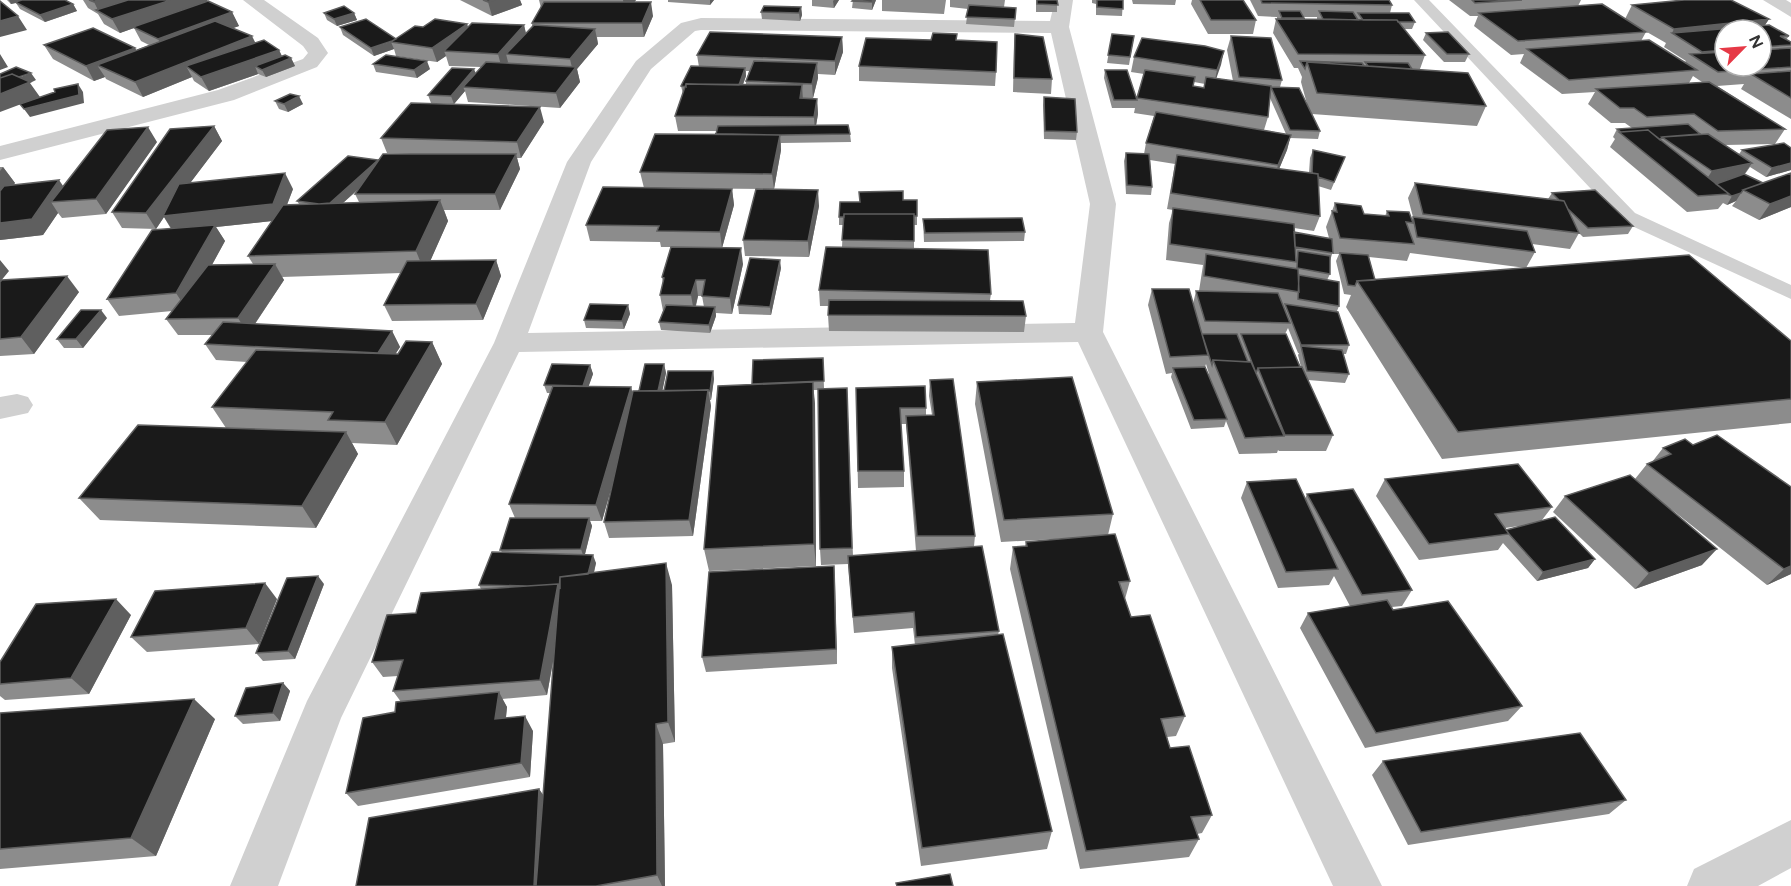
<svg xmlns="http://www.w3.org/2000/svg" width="1791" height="886" font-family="Figtree,sans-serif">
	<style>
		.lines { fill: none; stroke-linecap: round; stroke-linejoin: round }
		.service { fill: #d0d0d0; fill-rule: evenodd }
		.minor { fill: #d0d0d0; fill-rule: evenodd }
		.wall { fill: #8c8c8c; fill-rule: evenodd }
		.shaded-wall { fill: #5f5f5f }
		.building { fill: #1a1a1a; stroke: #5f5f5f; stroke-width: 1.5 }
	</style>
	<rect width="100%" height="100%" fill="#fff"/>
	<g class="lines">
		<path class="service" d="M1414 0H1429L1635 213 1791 285V299L1621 221Z"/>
		<path class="minor" d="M243 0H264L318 38 328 53 317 67 234 100 0 160V146L218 90 303 59 308 53 303 46Z
			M1055 0H1073L1069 27 1116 204 1103 332 1382 886H1333L1078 342 519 352 341 718 278 886H230L307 701 494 343 567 162 636 61 681 23 701 18 1050 21ZM701 30 1051 33 1090 204 1075 323 528 333 591 162 651 69 695 31Z
			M1763 0H1786L1791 3V17Z
			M17 394 28 397 33 405 28 413 0 419V397Z
			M1791 820V868L1758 886H1687L1694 869Z"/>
	</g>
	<path class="wall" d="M7 0H65L73 4 77 11 45 22 20 9 16 3 11 4Z
		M83 0H207L208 2 232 12 239 26 233 28 256 43 279 50 282 56 291 58 295 66 266 77 258 74 209 91 194 81 192 77 143 97 106 79 105 77 94 81 53 59 44 45 135 48 136 50 149 45 141 41 134 28 120 33 104 24 98 14 88 8Z
		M460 0H520L522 5 492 16Z
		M539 0H636L634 2 653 16 644 37H597L598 44 577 69 580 82 560 108 468 102 465 91 454 104 431 103 428 95 476 74 481 67 449 66 446 56 437 62 396 56 394 49 374 56 343 35 340 27 396 39 423 27 467 24 468 27 524 25 526 33 532 26V23L541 8Z
		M668 0H714L710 5 668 2Z
		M812 0H839L834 8 812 6Z
		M853 0H876L872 10 852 8Z
		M882 0H946L944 14 882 11Z
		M950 0H1005L1004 7 1016 8 1014 27 966 24 968 9 950 7Z
		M1036 0H1057V12H1036Z
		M1092 0H1123L1122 16 1096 15V4L1092 3Z
		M1132 0H1176L1175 5 1133 4Z
		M1192 0H1243L1256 20 1253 34H1208L1191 4Z
		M1250 0H1389L1392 5 1390 13 1415 22 1412 29H1404L1425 55 1420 69H1412L1486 106 1477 126 1312 114 1320 131 1318 139 1290 138 1287 150 1279 169 1309 173 1310 158 1313 150 1345 157 1331 190 1318 186 1320 216 1314 231 1294 228V233L1329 238 1326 227 1335 203 1364 214 1385 216 1387 211 1412 220 1413 217 1408 198 1415 183 1548 199 1552 193 1633 226 1628 234 1583 237 1579 233 1570 249 1532 244 1535 252 1526 268 1410 253 1407 261 1369 257 1375 280 1791 341V423L1442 459 1346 307 1351 295 1344 294 1336 261 1339 254H1333V251L1330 261V274L1327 280 1339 306 1337 311 1349 345 1346 354H1343L1349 374 1345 383 1308 380 1333 435 1326 451H1279L1278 450 1277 453 1239 454 1226 421 1224 427 1191 429 1171 377 1172 373 1166 374 1148 305 1152 289 1193 304 1196 291H1199L1203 265 1166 260 1169 223 1173 210 1167 209 1175 164 1150 160 1152 187 1151 195 1126 194 1124 161 1126 153 1144 154 1146 143 1154 116 1134 113 1135 108H1112L1104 78 1105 70 1136 99 1144 74 1131 72 1134 57 1224 51 1216 78 1233 81 1227 50 1231 36 1282 80 1280 87 1307 104 1301 82 1302 77 1298 68H1294L1273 33 1276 19H1277V17L1258 16ZM1304 17H1317V20L1304 19ZM1194 82 1205 84 1204 87 1193 86ZM1270 98 1286 134 1264 130 1268 117ZM1288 328 1298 353H1299L1298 355 1301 367 1285 334ZM1206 364 1209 374V375L1205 367Z
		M1449 0H1581L1578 6 1625 19 1632 5 1769 19 1765 25 1789 36 1786 40 1791 45V119L1741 89 1744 84 1717 86 1785 129 1775 144 1725 145 1739 154 1742 150 1791 148V170L1766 177 1750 167 1745 174 1763 183 1791 173V207L1759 220 1732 206 1736 201 1727 205 1723 203 1718 209 1687 212 1610 147 1615 139 1613 137 1617 129 1632 128 1625 123H1611L1588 104 1595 92 1562 94 1520 63 1524 54 1511 55 1474 26 1478 16H1470ZM1626 20 1666 43 1664 47 1686 61 1685 62 1641 41 1646 32ZM1725 30H1761V66H1725ZM1693 76 1702 82 1689 83Z
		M801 7 802 15 800 21 762 19 761 12Z
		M324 13H354L357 20 337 26 327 20Z
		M1426 33 1469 54 1465 62H1444L1423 40Z
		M1015 34 1052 79 1051 94 1013 92 1014 48Z
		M1112 34 1134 36 1129 65 1107 63Z
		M842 37 843 52 835 75 818 74V78L813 98 817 99 818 114 816 125 850 134 851 142 781 143V150L774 189 660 188 732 189 734 205 722 248 743 264 732 314 716 313V316L710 333 661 330 659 322 663 311 660 295 663 283 662 277 671 247H661L660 242 590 241 586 225 644 188 640 172 716 134 717 131H678L675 116 683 94 681 86 699 67 697 55ZM746 71H749L746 81V85H743L746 76ZM698 296H702L704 307 696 306Z
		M931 40H956L996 72 995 86 859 81V66Z
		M373 64 430 69 417 78 376 72Z
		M1044 97 1077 132 1076 140 1044 139 1043 105Z
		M275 101 303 104 288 112 279 109Z
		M544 122 521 158H517L520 169 500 210H444L448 221 430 261 496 260 501 276 483 320 392 321 384 305 401 273 282 277 284 280 255 324 392 331 400 347 395 354H398L432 342 442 364 397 445 352 443 358 454 316 528 100 520 79 498 226 428 212 407 247 362 216 360 205 344 213 335H178L166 319 172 311 119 316 107 299 171 229 164 217 156 229 122 228 112 212 214 126 222 141 190 183 293 189 287 205 299 204 297 201 378 161 411 154 387 153 381 138ZM360 188 355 194 359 202 343 203ZM272 221 248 256 253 264 212 265 225 241 216 227Z
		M157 142 106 214 62 218 58 213 43 235 0 240V167H3L15 183 13 185 63 186Z
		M903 200H917V225H914V249L991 294 990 300 1026 316 1024 332 829 331 828 315 829 306H820L819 290 842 247 843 225H839V217L860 202Z
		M819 206 809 257 745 256 743 240Z
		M923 219 1025 232 1024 241 924 242Z
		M781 268 771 315 739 314 738 305Z
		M0 282 79 292 34 354 0 356Z
		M628 305 630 314 624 329 586 328 584 320Z
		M107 318 83 348H64L57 339Z
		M823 358 824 388H847L853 556 916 551 906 424H901L904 471V487L858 488 856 388 926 408V415H932L929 396 930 380 975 536 974 546 999 631 998 635 1052 831 1047 849 921 866 892 668V647L915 645 913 628 854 633 848 564 821 565 820 549 818 390H813L815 404 816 566 709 571 704 549 752 384Z
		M664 364 666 373 662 391 713 371 714 379 711 400H710L711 406 693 536 609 538 604 522 613 482 602 521H590L592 526 585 554 596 563 594 573 672 585 675 742 663 744 665 886H356L539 789 543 795 554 656 547 695 502 699 507 707 506 718 533 731 530 777 358 806 346 793 401 702 393 691 398 676 383 677 372 662 416 613 481 589 479 585 502 552 500 550 515 518 509 504 550 393H547L544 385 590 365 593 374 588 387H631L633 394 639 391Z
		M977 382 1113 514 1108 535 1130 581 1125 599 1131 617 1185 716 1176 736 1167 737 1170 748 1212 815 1202 833 1197 834 1199 839 1189 857 1080 869 1010 569 1013 547 1025 546 1026 542 1074 538 1001 542 975 404Z
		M1693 445 1791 487V574L1767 585 1671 509 1702 565 1635 589 1553 512 1565 496 1635 479 1647 464 1652 462 1663 448Z
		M1385 479 1552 507 1542 520 1595 559 1588 568 1537 581 1503 543 1498 550 1419 560 1376 496ZM1519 526 1506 530 1505 528Z
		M1247 482 1305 499 1307 494 1412 590 1402 606 1392 607 1393 610 1522 706 1508 721 1365 748 1300 628 1308 613 1350 606 1334 576 1329 585 1278 588 1241 498Z
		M834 566 837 664 706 672 702 657Z
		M324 584 295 659 263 661 256 653Z
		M277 599 259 644 147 652 131 637Z
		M131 615 89 694 5 700 0 696V662Z
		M283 683 290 691 280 721 243 724 235 716Z
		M0 713 215 719 156 856 0 869Z
		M1383 761 1626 800 1609 814 1408 845 1372 775Z"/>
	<path class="shaded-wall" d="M9 0H28L11 4Z
		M101 0H152L99 12 94 2Z
		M171 0H207L209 4 133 27 134 28 120 33 112 19Z
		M495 0H520L522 5 492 16 488 2Z
		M623 0H636L625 14Z
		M710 0H714L710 5Z
		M834 0H839L834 8 833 1Z
		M873 0H876L872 10V2Z
		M651 2 653 16 644 37 642 23Z
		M73 4 77 11 45 22 40 15Z
		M801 7 802 15 800 21 799 13Z
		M232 12 239 26 165 53 158 39Z
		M354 13 357 20 337 26 334 19Z
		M18 16 27 30 0 37V21Z
		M1769 19 1761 31 1672 33 1674 29Z
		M467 24 471 38 444 51 446 56 437 62 432 48Z
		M524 25 527 39 506 54 508 62 502 69 498 54Z
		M595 29 598 44 577 69 580 82 560 108 556 93 573 72 570 59Z
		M252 36 259 50 186 66 192 77 143 97 135 82Z
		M842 37 843 52 835 75V61Z
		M391 42 394 49 374 56 371 48Z
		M135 48 143 63 97 65 105 77 94 81 86 66Z
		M279 50 284 61 291 58 295 66 266 77 262 70 255 66 258 74 209 91 201 77Z
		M1224 51 1221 65 1214 85 1217 70Z
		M0 54 8 67 0 70Z
		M427 61 430 69 417 78 414 70Z
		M817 63 818 78 813 98 812 84Z
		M745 68 746 76 738 97 737 89Z
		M474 69 477 76 463 87 465 91 454 104 451 96Z
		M31 73 36 80 30 83 40 97 0 112V85Z
		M78 84 83 92 84 103 30 117 24 109Z
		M802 85 803 100 800 98Z
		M299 96 303 104 288 112 284 104Z
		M817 99 818 114 815 132 814 117Z
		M540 107 544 122 521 158 517 142Z
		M214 126 222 141 166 215 285 173 293 189 281 220 216 227 225 241 187 310 176 293 173 231 164 217 156 229 146 213Z
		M148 127 157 142 106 214 96 199Z
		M780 135 781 150 774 189 772 174Z
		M1291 135 1287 150 1274 181 1278 165Z
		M516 154 520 169 500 210 495 194Z
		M378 160 381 168 332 213 328 205Z
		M1752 163 1741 179 1702 186 1712 171Z
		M1791 163V170L1766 177 1772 168Z
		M3 167 15 183 0 201V171Z
		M59 180 70 196 51 202 58 213 43 235 0 240V223Z
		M732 189 734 205 722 248 720 232Z
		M818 190 819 206 809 257 808 241Z
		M1741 193 1736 201 1727 205 1732 196Z
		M1791 196V207L1759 220 1770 204Z
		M440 200 448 221 425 273 416 251Z
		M741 248 743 264 732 314 730 298Z
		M0 260 9 271 0 282Z
		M496 260 501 276 483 320 476 304Z
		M780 260 781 268 771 315 770 307Z
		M275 264 284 280 248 334 238 318Z
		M67 276 79 292 34 354 21 337Z
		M696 280 698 296 694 312 691 295Z
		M628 305 630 314 624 329 622 321Z
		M715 307 716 316 710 333 709 325Z
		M101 310 107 318 83 348 76 339Z
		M392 331 400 347 386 369 378 353Z
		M432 342 442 364 397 445 385 422Z
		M664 364 666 373 660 403 658 394Z
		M590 365 593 374 586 394 583 386Z
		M713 371 714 379 711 400 710 391Z
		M813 382 815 404 816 566 814 544Z
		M631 387 635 404 602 521 596 505Z
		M708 390 711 406 693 536 689 520Z
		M346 432 358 454 316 528 302 506Z
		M589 518 592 526 584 558 581 549Z
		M1717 549 1702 565 1635 589 1649 573Z
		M593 555 596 563 588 596 584 587Z
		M1595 559 1588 568 1537 581 1543 572Z
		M666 563 672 585 675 742 668 722Z
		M834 566 835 582 837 664 836 649Z
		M1791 566V574L1767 585 1784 569Z
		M318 576 324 584 295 659 288 651Z
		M265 583 277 599 259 644 246 628Z
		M558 584 564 600 547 695 540 680Z
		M116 599 131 615 89 694 71 678Z
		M283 683 290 691 280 721 273 713Z
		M499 692 507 707 504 734 495 719Z
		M194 699 215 719 156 856 131 838Z
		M525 716 533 731 530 777 521 763Z
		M656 724 663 744 665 886H662L657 875Z
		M539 789 548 802 543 886H534Z"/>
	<path class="building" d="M22 0H65L73 4 40 15 15 2Z
		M89 0H101L94 2Z
		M128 0H171L112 19 96 10Z
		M483 0H495L488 2Z
		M853 0H873L872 2 852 1Z
		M1037 0H1057L1058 5 1037 4Z
		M1097 0H1123V9L1097 7Z
		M1200 0H1243L1256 20H1211Z
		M1261 0H1389L1392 5 1262 3Z
		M1472 0H1522L1475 3Z
		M1684 0H1731L1769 19 1674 29 1632 5Z
		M0 1 18 16 0 21Z
		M208 1 232 12 158 39 133 27Z
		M544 2H651L642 23H532Z
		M1602 4 1646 32 1518 41 1479 13Z
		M969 5 1016 8 1015 19 966 17Z
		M344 6 354 13 334 19 324 13Z
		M764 6 801 7 799 13 761 12Z
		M1279 11H1300L1304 18H1282Z
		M1319 11 1353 12 1358 20 1323 19Z
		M1358 13H1409L1415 22H1398L1397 20H1363Z
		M366 19 396 39 392 41 371 48 340 27Z
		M435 19 467 24 432 48 391 42 415 26 423 27Z
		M1276 19 1397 20 1425 55 1298 54Z
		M215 21 252 36 135 82 97 65Z
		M472 23 524 25 498 54 444 51Z
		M534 25 595 29 570 59 506 54Z
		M1769 25 1789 36H1780L1791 42V45L1761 47V30H1725V50L1702 52 1672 33Z
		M93 28 135 48 86 66 44 45Z
		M710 32 842 37 835 61 697 55Z
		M1448 32 1469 54H1447L1426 33Z
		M933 33 957 34 956 40 997 42 996 72 859 66 866 38 931 40Z
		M1015 34 1043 37 1052 79 1014 78Z
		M1112 34 1134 36 1130 57 1108 55Z
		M1231 36 1271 38 1282 80 1239 77Z
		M1142 38 1205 46 1224 51 1217 70 1134 57Z
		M264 40 279 50 201 77 186 66Z
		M1649 40 1697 70 1569 80 1527 49Z
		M1791 48V67L1718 72 1690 54 1725 52V66H1761V50Z
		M285 55 291 58 262 70 255 66Z
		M386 55 427 61 414 70 373 64Z
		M754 61 817 63 812 84 746 81Z
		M1300 61 1362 63 1364 66 1307 62 1305 69Z
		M486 62 576 67 556 93 463 87Z
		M1307 62 1468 73 1486 106 1317 93Z
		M1365 62 1408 63 1412 69 1368 66Z
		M691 66 745 68 739 85 686 84V87L681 86Z
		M16 67 31 73 19 77 12 74 0 78V74Z
		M452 68 474 69 451 96 428 95Z
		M1105 70H1127L1137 100H1114Z
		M1145 70 1195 77 1193 86 1204 88 1206 77 1271 86 1268 117 1137 98Z
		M1791 71V98L1751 74Z
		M12 74 30 82 0 94V78Z
		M1709 82 1785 129 1718 131 1694 114 1647 117 1634 108H1620L1596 89Z
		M78 84 79 95 24 109 20 104 55 92 54 89Z
		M686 84 802 85 800 98 817 99 814 117 675 116Z
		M1271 87 1299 88 1320 131 1290 130Z
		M290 94 299 96 284 104 275 101Z
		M1044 97 1075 99 1077 132 1045 131Z
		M411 103 540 107 517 142 381 138Z
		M1156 112 1291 135 1278 165 1146 143Z
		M1688 124 1700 134 1662 137 1660 140 1648 130 1621 132 1617 129Z
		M848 125 850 134 780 135 716 134 718 126Z
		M214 126 146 213 112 212 170 129Z
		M148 127 96 199 51 202 107 130Z
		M1648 130 1729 194 1698 196 1619 132Z
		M655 134 780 135 772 174 640 172Z
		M1708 134 1752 163 1712 171 1662 137Z
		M1784 143 1791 148V163L1772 168 1742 150Z
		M1313 150 1345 157 1334 182 1318 177V174L1312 173Z
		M1126 153 1149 154 1152 187 1127 185Z
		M383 154H516L495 194H355Z
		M1177 155 1318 174 1320 216 1171 193Z
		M348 156 378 160 330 203 319 204 297 201Z
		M285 173 273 204 163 216 179 184Z
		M1791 173V196L1770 204 1743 190Z
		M1744 174 1763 183 1743 190 1741 193 1732 196 1727 194H1729L1716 184Z
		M59 180 32 219 0 223V191L4 186Z
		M1415 183 1564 201 1579 233 1423 214Z
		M603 187 732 189 720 232 657 231 659 226 586 225Z
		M756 189 818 190 808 241 743 240Z
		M1595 190 1633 226 1588 228 1568 209 1564 201 1559 200 1552 193Z
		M903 191V200H917V216H914V214H844V217H839L840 202H860L859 192Z
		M440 200 416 251 248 256 283 205Z
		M1335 203 1361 206 1364 214 1389 216 1387 211 1409 212 1413 223 1406 222 1414 244 1340 238 1332 211 1337 212Z
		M1173 208 1294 224 1296 262 1170 244Z
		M844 214H914V241L842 240Z
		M1413 217 1527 231 1535 252 1417 237Z
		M1022 218 1025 232 925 233 923 219Z
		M215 225 176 293 107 299 152 230Z
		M1294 232 1332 239 1333 253 1295 247Z
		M671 247 741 248 730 298 702 296 705 280H696L691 295H660L664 278 662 277Z
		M826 247 988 250 991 294 819 290Z
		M1298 251 1330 256V274L1297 268Z
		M1340 253 1368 255 1375 280 1357 281 1355 286 1348 285Z
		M1206 254 1298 269 1299 292 1204 276Z
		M1689 255 1791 341V399L1458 432 1357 281Z
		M750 258 780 260 770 307 738 305Z
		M496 260 476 304 384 305 407 261Z
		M275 264 238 318 166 319 208 265Z
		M1299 275 1339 282V306L1298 299Z
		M67 276 21 337 0 339V282L2 280Z
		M1152 289H1189L1208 355 1170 357Z
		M1196 291 1278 293 1290 323 1205 321Z
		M829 300 1023 301 1026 316 828 315Z
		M590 304 628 305 622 321 584 320Z
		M1285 304 1338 312 1349 345H1301Z
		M666 305 715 307 709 325 659 322Z
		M81 310H101L76 339H57Z
		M223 322 392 331 378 353 205 344Z
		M1202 334H1237L1248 362 1213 360 1212 365Z
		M1241 334H1286L1300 367 1258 368 1256 373Z
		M406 341 432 342 385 422 328 420 333 412 212 407 256 350 398 354Z
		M1301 346 1342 350 1349 374 1307 371Z
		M823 358 824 381 752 384 753 360Z
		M1213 360 1251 362 1284 436 1245 438Z
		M552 364 590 365 583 386 544 385Z
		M645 364H664L658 391H639Z
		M1205 367 1227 419 1194 420 1173 368Z
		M1302 367 1333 435H1285L1258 368Z
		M668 371H713L710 391H708V390L664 391Z
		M1072 377 1113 514 1004 520 977 382Z
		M953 379 975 536H917L906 416 934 415 930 380Z
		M813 382 814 544 704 549 718 386Z
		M553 386 631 387 596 505 509 504Z
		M925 386 926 408H900L904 471H858L856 388Z
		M847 388 852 548 820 549 818 389Z
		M708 390 689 520 604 522 633 391Z
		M138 425 346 432 302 506 79 498Z
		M1717 435 1791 487V566L1784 569 1647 464 1671 454 1663 448 1685 439 1693 445Z
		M1518 464 1552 507 1495 514 1509 534 1429 544 1385 479Z
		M1630 475 1717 549 1649 573 1565 496Z
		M1296 479 1338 569 1286 572 1247 482Z
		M1353 489 1412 590 1362 595 1307 494Z
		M1555 517 1595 559 1543 572 1509 534 1506 530Z
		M510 518H589L581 549 500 550Z
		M1115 534 1130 581 1119 582 1131 617 1150 615 1185 716 1161 719 1170 748 1189 746 1212 815 1191 817 1199 839 1086 851 1013 547 1027 546 1026 542Z
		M982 546 999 631 916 637 914 612 853 617 848 556Z
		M492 552 593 555 588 574 560 577V587L558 584 527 586 479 585Z
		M666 563 668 722 656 724 657 875 596 886H536L560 577Z
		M834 566 836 649 702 657 709 572Z
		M318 576 288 651 256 653 287 578Z
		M265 583 246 628 131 637 155 591Z
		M558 584 540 680 393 691 403 660 372 662 387 615 416 613 421 593Z
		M116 599 71 678 0 684V662L36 604Z
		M1387 600 1393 610 1448 601 1522 706 1376 733 1308 613Z
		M1003 634 1052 831 922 848 892 647Z
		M283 683 273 713 235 716 246 688Z
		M499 692 495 719 525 716 521 763 346 793 363 718 395 712 396 702Z
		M194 699 131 838 0 849V713Z
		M1580 733 1626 800 1421 832 1383 761Z
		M539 789 534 886H356L369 818Z
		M950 874 953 886H897L896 883Z"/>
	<g transform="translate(1743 48) rotate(65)"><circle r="28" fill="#ffffff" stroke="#adadad" stroke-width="1.5"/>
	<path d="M0-4.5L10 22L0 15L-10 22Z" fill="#e63946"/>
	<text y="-9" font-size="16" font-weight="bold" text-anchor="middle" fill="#333333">N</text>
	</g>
</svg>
